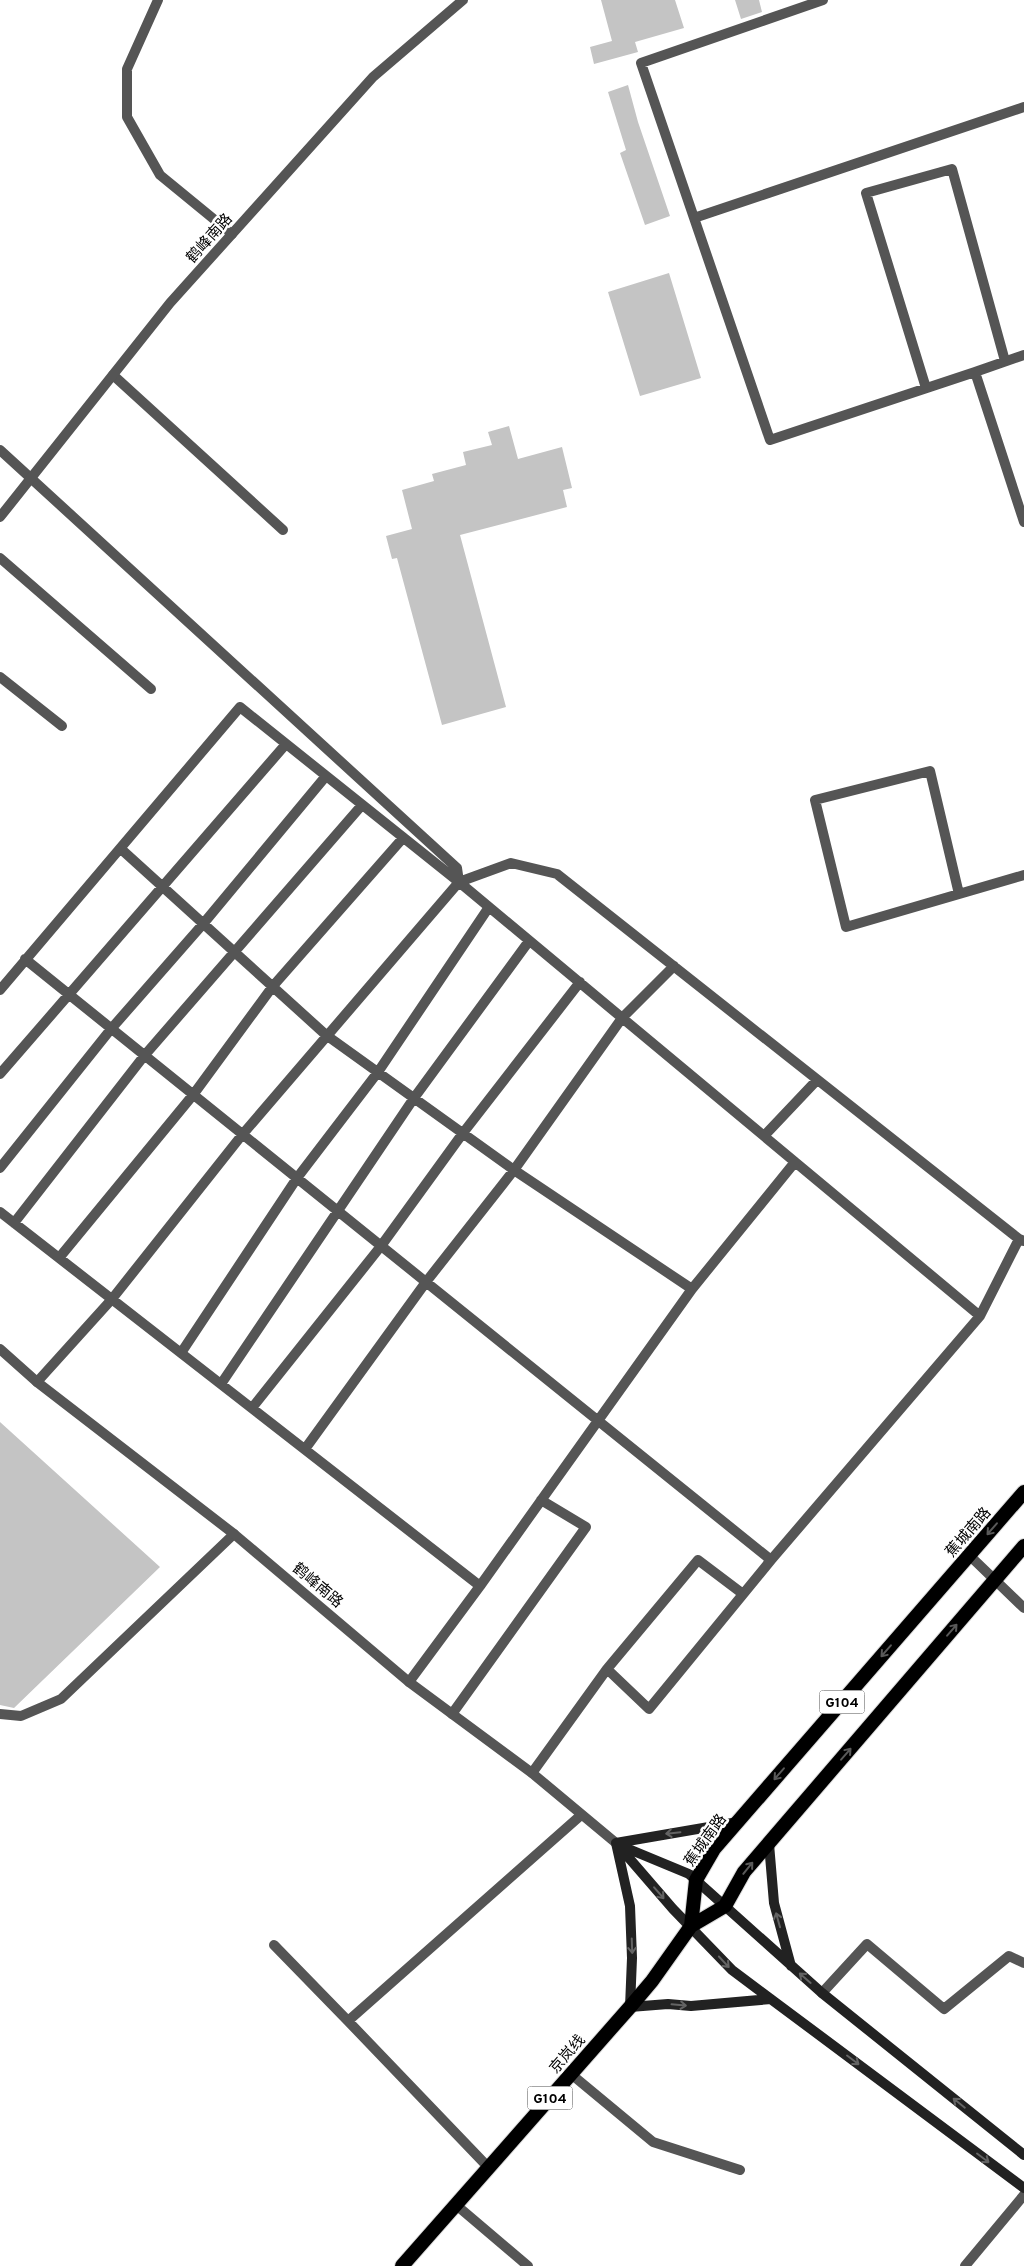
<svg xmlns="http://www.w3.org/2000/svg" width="1024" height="2266" font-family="Overpass,'Noto Sans SC',sans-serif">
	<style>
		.building { fill: #c4c4c4 }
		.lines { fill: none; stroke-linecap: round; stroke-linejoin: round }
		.trunk-casing { stroke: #dbdbdb; stroke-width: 16 }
		.minor { stroke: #555; stroke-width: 10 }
		.tertiary { stroke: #555; stroke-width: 10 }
		.secondary { stroke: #222; stroke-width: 10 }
		.trunk { stroke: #000; stroke-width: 14 }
		.oneway { stroke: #595959 }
		.oneway2 { stroke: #646464 }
		.labels { text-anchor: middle; stroke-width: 5; stroke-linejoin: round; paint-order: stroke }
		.shield { fill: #fff; stroke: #4c4c4c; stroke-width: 1 }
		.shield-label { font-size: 14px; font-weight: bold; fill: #000 }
		.street-label { font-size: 15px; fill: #000; stroke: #fff }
	</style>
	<rect width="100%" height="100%" fill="#fff"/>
	<path class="building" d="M601 0H675L684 28 635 42 638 52 594 64 590 47 612 41Z
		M735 0H759L762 12 741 19Z
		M628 85 638 122 670 216 645 225 620 153 626 150 608 92Z
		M669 273 701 378 640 396 608 292Z
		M509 426 518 459 562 447 572 488 563 490 567 507 460 535 506 707 442 725 397 558 392 559 386 536 412 529 402 490 434 481 432 474 466 465 463 452 492 445 488 432Z
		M0 1422 160 1567 14 1708 0 1705Z"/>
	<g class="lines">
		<g class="trunk-casing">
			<path id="trunk" d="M691 1926 696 1880 714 1849 1024 1492
				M402 2266 630 2007 652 1981 691 1926 725 1906 744 1872 1024 1546"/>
		</g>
		<path class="minor" d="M158 0 127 69V117L160 175 232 234
			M823 0 641 63 770 440 975 372 1024 522
			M694 218 1024 107
			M975 372 1024 355
			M113 375 283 530
			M926 388 866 193 952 169 1005 361
			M0 450 457 868 459 882 511 863 557 874 1019 1239 1024 1241
			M0 558 151 689
			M0 677 62 726
			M121 849 326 1035 514 1170 692 1289 795 1162
			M959 894 930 771 815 800 846 927 1024 875
			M25 959 771 1560 980 1316
			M0 990 240 707 459 882 980 1316 1019 1239
			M0 1074 286 744
			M764 1136 817 1080
			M0 1168 111 1029 203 924 326 776
			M0 1212 480 1586 692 1289
			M14 1223 144 1056 362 805
			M59 1258 193 1095 273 986 403 838
			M181 1353 297 1178 378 1072 489 907
			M37 1382 112 1299 242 1135 459 882
			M221 1384 414 1098 529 941
			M252 1408 381 1246 463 1133 580 982
			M305 1449 426 1282 514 1170 622 1018 674 966
			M969 1555 1024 1608
			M607 1669 698 1560 743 1594
			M409 1682 480 1586
			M0 1714 21 1716 61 1699 234 1534
			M452 1714 586 1527 541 1500
			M532 1773 607 1669 649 1709 771 1560
			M274 1945 348 2021
			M822 1993 867 1944 944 2009 1009 1956 1024 1963
			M571 2074 653 2142 740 2170
			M488 2167 348 2021 580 1816
			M455 2204 528 2266
			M965 2266 1024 2195"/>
		<path class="tertiary" d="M0 517 170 303 373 77 463 0
			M0 1349 37 1382 234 1534 409 1682 532 1773 616 1843"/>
		<path class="secondary" d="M738 1822 616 1843 630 1906 632 1958 630 2007 668 2004 691 2006 771 1999
			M616 1843 673 1909 732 1970 1024 2188
			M769 1844 774 1903 791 1966
			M619 1845 689 1874 822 1993 1024 2155"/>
		<use href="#trunk" class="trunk"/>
	</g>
	<defs><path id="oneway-shaft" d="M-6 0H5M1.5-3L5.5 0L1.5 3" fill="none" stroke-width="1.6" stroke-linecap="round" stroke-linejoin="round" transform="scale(1.25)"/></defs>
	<g class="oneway">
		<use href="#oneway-shaft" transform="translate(992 1529) rotate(131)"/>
		<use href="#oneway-shaft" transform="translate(952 1630) rotate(-49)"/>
		<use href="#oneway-shaft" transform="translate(886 1651) rotate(131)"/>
		<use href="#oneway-shaft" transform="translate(846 1754) rotate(-49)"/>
		<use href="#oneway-shaft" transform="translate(779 1774) rotate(131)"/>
		<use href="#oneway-shaft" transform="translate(748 1868) rotate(-51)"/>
	</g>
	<g class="oneway2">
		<use href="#oneway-shaft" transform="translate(673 1833) rotate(174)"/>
		<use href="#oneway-shaft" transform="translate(659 1893) rotate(49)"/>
		<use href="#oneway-shaft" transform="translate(778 1920) rotate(-106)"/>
		<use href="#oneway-shaft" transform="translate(632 1946) rotate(88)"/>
		<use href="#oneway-shaft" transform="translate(724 1962) rotate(47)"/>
		<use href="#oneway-shaft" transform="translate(805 1978) rotate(-139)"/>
		<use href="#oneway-shaft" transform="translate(679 2005) rotate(5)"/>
		<use href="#oneway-shaft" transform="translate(853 2060) rotate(37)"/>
		<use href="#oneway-shaft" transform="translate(959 2103) rotate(-141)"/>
		<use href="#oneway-shaft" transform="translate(983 2158) rotate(37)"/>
	</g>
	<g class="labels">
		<g class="shield">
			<rect x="819.5" y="1690.5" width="45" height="23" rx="4"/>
			<rect x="527.5" y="2086.5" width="45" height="23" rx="4"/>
		</g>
		<g class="shield-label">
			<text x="842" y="1707">G104</text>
			<text x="550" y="2103">G104</text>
		</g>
		<g class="street-label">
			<text transform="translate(209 238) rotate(-48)" y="5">鹤峰南路</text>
			<text transform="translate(968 1532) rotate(-49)" y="5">蕉城南路</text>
			<text transform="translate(318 1585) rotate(40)" y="5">鹤峰南路</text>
			<text transform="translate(705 1840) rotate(-54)" y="5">蕉城南路</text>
			<text transform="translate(567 2054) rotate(-49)" y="5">京岚线</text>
		</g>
	</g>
</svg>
